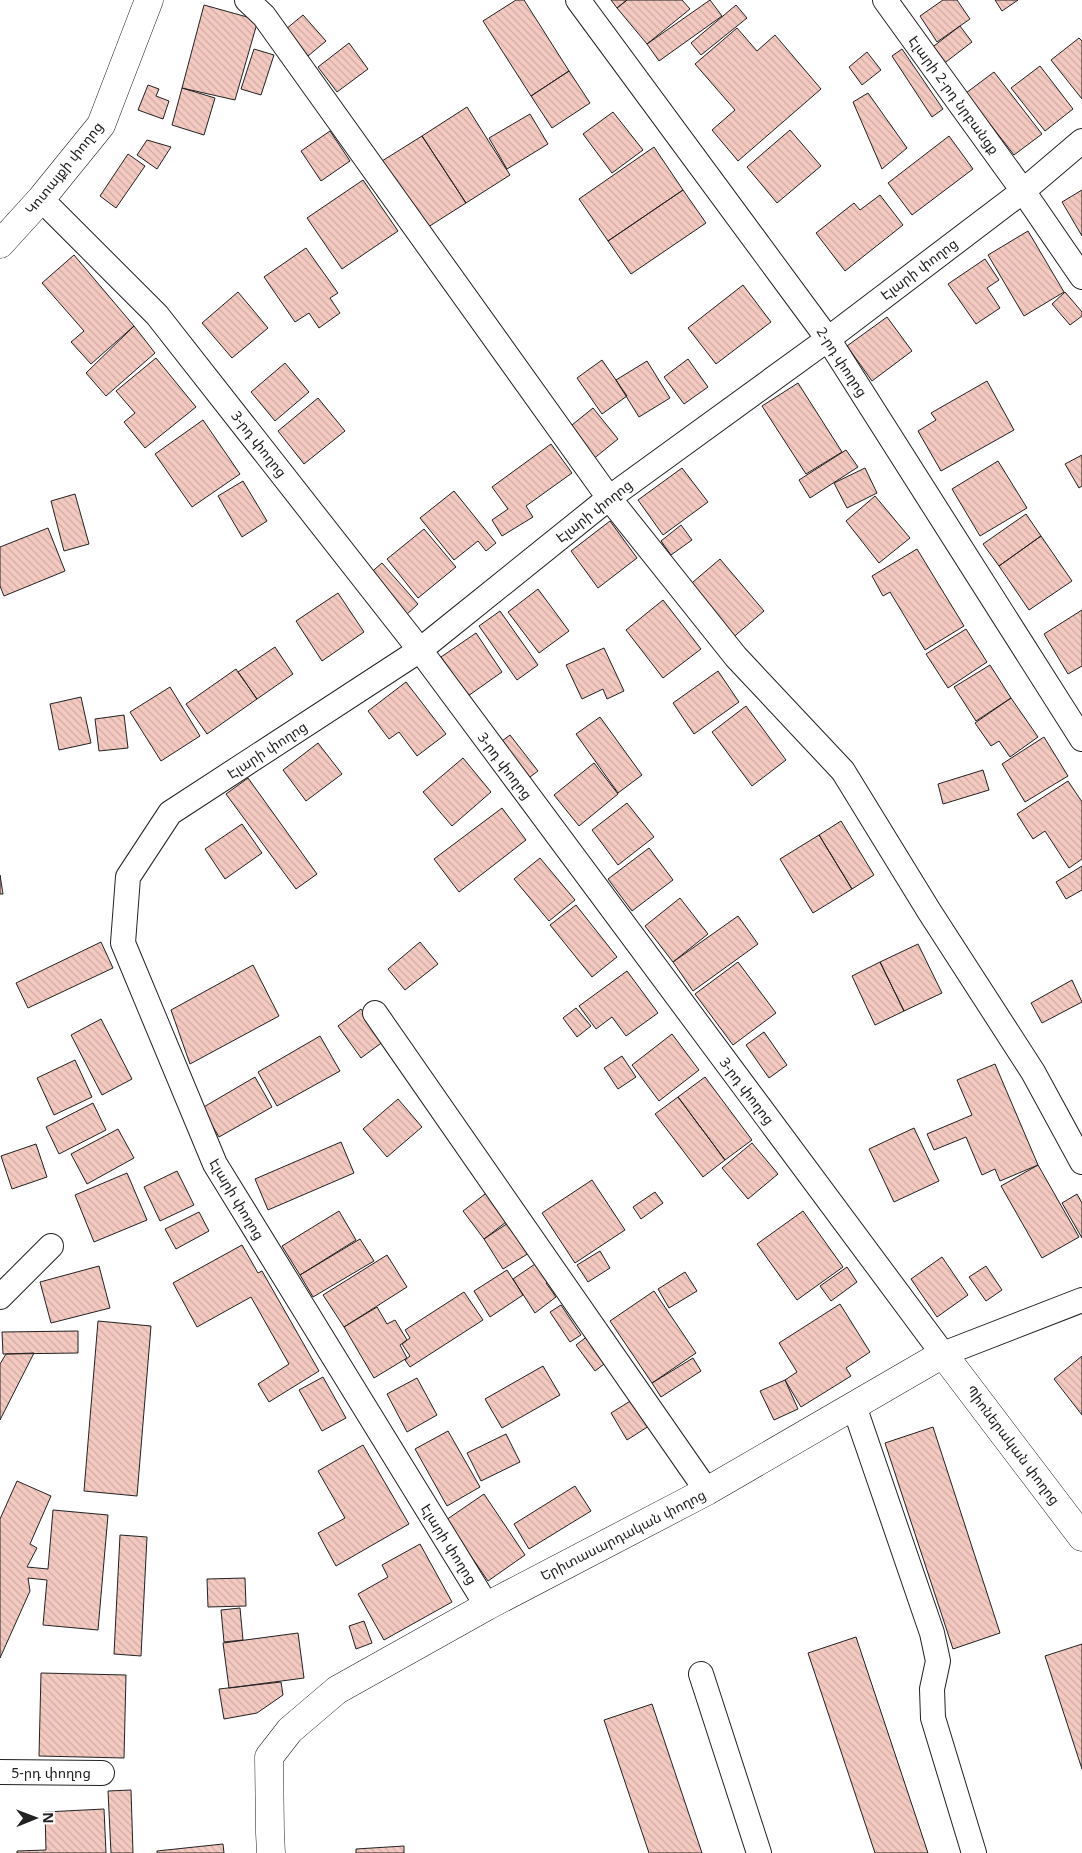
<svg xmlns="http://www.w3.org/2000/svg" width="1082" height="1853" font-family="'Noto Sans','Noto Sans Armenian',sans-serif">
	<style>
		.building { fill: url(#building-back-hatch); stroke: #222 }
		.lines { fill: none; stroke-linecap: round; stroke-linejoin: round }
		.minor-casing { stroke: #222; stroke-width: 26 }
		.tertiary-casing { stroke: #222; stroke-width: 29 }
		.secondary-casing { stroke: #222; stroke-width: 29 }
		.minor { stroke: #fff; stroke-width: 24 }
		.tertiary { stroke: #fff; stroke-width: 28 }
		.secondary { stroke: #fff; stroke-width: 28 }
		.labels { text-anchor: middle; stroke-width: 4; stroke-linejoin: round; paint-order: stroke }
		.street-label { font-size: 14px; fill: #222; stroke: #fff }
	</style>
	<defs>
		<pattern id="building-back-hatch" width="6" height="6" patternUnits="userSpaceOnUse" patternTransform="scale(1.25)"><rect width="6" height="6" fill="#f3c9c0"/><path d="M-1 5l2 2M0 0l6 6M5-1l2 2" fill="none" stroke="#d0aca5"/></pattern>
	</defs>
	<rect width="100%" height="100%" fill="#fff"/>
	<path class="building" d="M516 0H524L569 71 531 96 483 21Z
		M611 0H627L617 8Z
		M627 0H682L690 9 647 44 617 8Z
		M710 0 722 16 659 61 647 44Z
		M943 0H957L970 19 937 42 920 16Z
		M995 0H1018L1002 11Z
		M204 5 258 20 235 100 182 88Z
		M736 5 747 18 701 55 691 43Z
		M303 15 326 41 308 56 286 29Z
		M960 26 972 42 942 65 930 49Z
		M737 28 757 51 775 35 821 89 738 161 712 130 735 110 695 64Z
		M1079 38 1082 41V99L1051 60Z
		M349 43 368 69 337 92 318 67Z
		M254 49 274 55 261 95 241 89Z
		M902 49 943 109 932 117 892 56Z
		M867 52 881 70 862 85 849 67Z
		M1040 66 1073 109 1045 131 1011 88Z
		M569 71 590 103 552 128 531 96Z
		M994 72 1042 134 1014 155 966 93Z
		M148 85 159 89 156 96 169 101 163 119 138 110Z
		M182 88 215 98 204 135 172 125Z
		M868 93 907 148 882 169 853 102Z
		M467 107 510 175 466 203 422 136Z
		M613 112 643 150 612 173 583 134Z
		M530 114 548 144 507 169 489 138Z
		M790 130 821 166 777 203 747 167Z
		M330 131 350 161 321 181 301 151Z
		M422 136 466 203 425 229 382 161Z
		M949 136 973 169 912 215 888 183Z
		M147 140 171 147 157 169 137 155Z
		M654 147 683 190 608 241 579 199Z
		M128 154 145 166 116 208 100 196Z
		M363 180 398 231 342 269 307 218Z
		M683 190 706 223 631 274 608 241Z
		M1082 190V236L1062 202Z
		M880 195 903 225 845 271 816 233 854 203 860 210Z
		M1028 231 1064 292 1024 316 988 255Z
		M306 248 338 293 330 298 340 313 319 328 309 313 295 322 264 277Z
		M74 255 134 326 91 364 71 342 84 331 42 283Z
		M985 259 999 280 987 288 1000 308 976 324 948 284Z
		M743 285 771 322 716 364 688 328Z
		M238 292 268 328 232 358 202 323Z
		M1065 292 1082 312V316L1070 325 1052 304Z
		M887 317 912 351 872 381 847 346Z
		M134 326 155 353 106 396 86 373Z
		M156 358 196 407 145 448 124 422 135 413 116 391Z
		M688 359 708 387 684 404 664 377Z
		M602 360 627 396 602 414 577 378Z
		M647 361 670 398 639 417 616 380Z
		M285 363 309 392 275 421 251 392Z
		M987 381 1014 430 941 471 918 431 936 420 931 413Z
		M798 383 842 452 806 474 762 406Z
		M318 398 345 431 304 464 278 431Z
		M593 408 618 439 592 460 567 429Z
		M203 420 240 474 192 507 155 454Z
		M551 444 572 473 526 506 533 517 502 536 492 520 508 509 492 487Z
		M846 450 858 467 810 498 799 480Z
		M1082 455V486L1079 488 1065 464Z
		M998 461 1027 508 980 536 952 489Z
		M682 468 708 502 663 535 638 500Z
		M865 468 877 493 847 508 834 483Z
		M243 481 267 521 242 537 218 496Z
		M454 491 496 543 486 551 478 541 454 560 420 518Z
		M75 494 89 544 64 551 51 501Z
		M875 496 910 538 879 563 846 521Z
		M1026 514 1041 536 999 566 983 544Z
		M610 521 637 558 598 588 571 551Z
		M681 525 692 540 671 555 661 541Z
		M48 528 65 571 4 596 0 586V547Z
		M424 529 456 567 418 598 387 559Z
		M1041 536 1072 581 1029 610 999 566Z
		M917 549 964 626 925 650 890 592 883 596 872 576Z
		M720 559 764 611 730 640 686 588Z
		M382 563 418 604 405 616 368 575Z
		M538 589 569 631 539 653 508 612Z
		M338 593 364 632 322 661 296 621Z
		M663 600 701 649 663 678 626 630Z
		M1082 610V666L1068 674 1044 634Z
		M500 611 538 665 517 680 479 626Z
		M966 629 987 662 948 688 926 654Z
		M476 633 502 672 468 696 441 657Z
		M275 647 293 674 257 699 238 672Z
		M604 648 624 691 607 699 603 689 582 699 566 665Z
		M990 665 1011 698 976 721 954 687Z
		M236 669 257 699 207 734 186 704Z
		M718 671 739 702 694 734 673 703Z
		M406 682 446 734 417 756 399 732 389 739 368 711Z
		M170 687 200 736 161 761 130 712Z
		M81 697 91 743 59 750 50 704Z
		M1011 698 1038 737 1010 757 999 741 991 746 975 723Z
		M746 706 786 760 752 786 712 732Z
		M124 715 128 748 99 751 95 719Z
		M600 717 642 775 618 793 576 734Z
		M510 735 538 771 526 780 498 744Z
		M1044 737 1068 776 1025 802 1002 764Z
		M318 743 342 774 306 801 283 770Z
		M463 758 491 792 452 826 423 792Z
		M594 763 618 794 579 826 554 795Z
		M983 770 989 790 943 804 938 784Z
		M248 778 317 874 296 889 226 794Z
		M1068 781 1082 802V859L1069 868 1045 831 1033 839 1017 814Z
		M627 803 654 837 618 865 592 830Z
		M502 808 526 840 459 892 434 859Z
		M841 821 874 875 852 889 819 835Z
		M242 824 262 853 225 879 205 849Z
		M819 835 852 889 813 913 780 859Z
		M649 848 673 880 632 911 608 879Z
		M540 858 575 900 549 921 514 879Z
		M1082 866V890L1066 899 1056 882Z
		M0 875 3 894H0Z
		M680 898 708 934 673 962 645 926Z
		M576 905 617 957 592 977 550 925Z
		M738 916 758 944 693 991 673 962Z
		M101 942 113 968 28 1008 16 983Z
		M420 942 438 964 405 990 388 969Z
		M918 944 942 993 904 1011 880 962Z
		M738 962 776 1013 733 1045 695 994Z
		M880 962 904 1011 875 1025 852 976Z
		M253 965 279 1016 190 1064 171 1010Z
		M627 971 658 1013 626 1036 612 1017 596 1029 579 1006Z
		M1072 980 1082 1002 1042 1023 1031 1003Z
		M576 1008 591 1026 577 1037 563 1018Z
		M361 1009 384 1041 361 1058 338 1026Z
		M101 1019 132 1079 102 1095 71 1035Z
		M764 1032 787 1065 769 1078 746 1045Z
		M672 1034 699 1070 659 1101 632 1065Z
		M320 1036 340 1071 277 1106 258 1072Z
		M622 1056 636 1077 618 1089 604 1068Z
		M75 1060 92 1097 54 1115 37 1078Z
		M995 1064 1038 1165 1000 1181 995 1169 982 1175 966 1137 934 1150 927 1134 972 1115 957 1080Z
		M255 1077 272 1107 219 1137 202 1108Z
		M705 1077 752 1140 725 1160 678 1097Z
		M678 1097 725 1160 703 1177 655 1114Z
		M398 1099 422 1127 387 1157 363 1129Z
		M93 1103 106 1130 59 1154 46 1127Z
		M914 1128 939 1181 894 1202 869 1149Z
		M118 1129 134 1158 87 1184 71 1154Z
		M341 1142 354 1173 268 1210 255 1179Z
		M752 1143 778 1174 748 1199 722 1168Z
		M36 1144 47 1177 12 1189 1 1156Z
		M1038 1165 1079 1237 1042 1258 1001 1186Z
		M177 1171 194 1205 160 1221 144 1187Z
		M127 1173 147 1220 94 1242 75 1195Z
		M592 1180 625 1230 575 1263 542 1213Z
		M489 1191 510 1219 484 1239 463 1211Z
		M655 1192 663 1203 641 1219 633 1207Z
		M1077 1194 1082 1203V1238L1062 1203Z
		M339 1211 356 1240 300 1275 282 1246Z
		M803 1211 843 1267 797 1300 757 1244Z
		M199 1212 209 1231 176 1249 165 1229Z
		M514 1219 534 1250 503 1269 484 1239Z
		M360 1239 374 1261 313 1297 300 1275Z
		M242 1245 258 1273 262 1271 319 1371 269 1402 258 1384 289 1364 251 1297 197 1327 173 1283Z
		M600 1251 610 1268 588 1282 577 1265Z
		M387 1255 407 1287 344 1327 323 1295Z
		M942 1257 968 1295 937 1317 911 1279Z
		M541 1260 554 1278 546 1283 556 1297 535 1313 513 1279Z
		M99 1266 110 1308 51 1323 40 1282Z
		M986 1266 1002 1290 986 1301 969 1277Z
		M847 1267 857 1282 831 1301 820 1286Z
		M507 1270 523 1295 490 1317 474 1291Z
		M685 1272 697 1291 669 1308 658 1289Z
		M654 1291 696 1353 652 1383 610 1321Z
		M464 1292 483 1320 410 1367 405 1360 410 1356 402 1344 410 1338 405 1330Z
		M840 1304 870 1352 846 1368 851 1376 801 1407 785 1380 797 1372 779 1343Z
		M561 1305 581 1335 570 1342 550 1312Z
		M377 1307 387 1324 395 1320 407 1340 400 1345 407 1358 374 1378 344 1327Z
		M98 1321 151 1326 137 1496 84 1491Z
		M78 1331V1353L3 1354 2 1332Z
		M593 1332 612 1358 595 1371 576 1345Z
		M34 1353 0 1420V1364L6 1354Z
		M1082 1356V1415L1054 1379Z
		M693 1358 701 1371 661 1397 652 1383Z
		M543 1366 560 1395 502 1428 485 1399Z
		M323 1377 346 1418 322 1431 299 1390Z
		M417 1378 437 1415 407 1432 387 1394Z
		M785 1380 798 1409 774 1420 760 1391Z
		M632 1400 649 1426 627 1440 611 1413Z
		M933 1427 1000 1633 953 1649 885 1443Z
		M448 1431 480 1487 447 1506 415 1449Z
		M506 1434 520 1462 481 1481 467 1453Z
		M363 1445 409 1524 336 1566 318 1533 345 1518 318 1471Z
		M17 1481 51 1496 30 1544 37 1548 27 1567 48 1569 53 1510 108 1515 98 1630 43 1625 47 1580 28 1578 30 1591 0 1658V1519Z
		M575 1486 591 1511 529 1549 514 1524Z
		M484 1494 525 1555 488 1581 446 1520Z
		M120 1535 147 1537 141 1656 114 1654Z
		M420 1544 452 1602 384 1640 358 1594 388 1577 382 1565Z
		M245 1578 246 1606 208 1607 207 1579Z
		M240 1608 243 1640 224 1642 221 1610Z
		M364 1621 372 1643 356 1649 349 1626Z
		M298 1633 304 1678 229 1688 223 1643Z
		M856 1637 928 1853H875L808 1653Z
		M1082 1644V1769L1045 1656Z
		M41 1673 126 1675 124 1758 39 1756Z
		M281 1682 283 1695 257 1713 224 1719 219 1689Z
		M652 1704 702 1853H649L604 1720Z
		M131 1790 133 1853H111L108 1791Z
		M104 1809 106 1853H17V1851L46 1850 45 1812Z
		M223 1844 224 1853H157V1851Z
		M404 1846V1853H356V1849Z"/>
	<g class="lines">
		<g class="minor-casing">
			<path id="minor" d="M247 0 264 16 609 498 736 657 843 771 929 911 1033 1072 1082 1162
				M578 0 828 339 1082 739
				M885 0 1023 191 1082 277
				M41 199 157 315 420 650 943 1354 1082 1300
				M375 1013 707 1491
				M0 1297 51 1246
				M854 1406 932 1633 938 1661 932 1689 933 1718 974 1853
				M487 1606 215 1164 123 943 128 877 170 813 420 650 609 498 828 339 1023 191 1082 141
				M701 1674 759 1853
				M0 1772 102 1773"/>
		</g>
		<g class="tertiary-casing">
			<path id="tertiary" d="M271 1853 270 1833 269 1757 290 1730 337 1690 487 1606 707 1491 943 1354 1082 1537"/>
		</g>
		<g class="secondary-casing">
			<path id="secondary" d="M0 244 41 199 101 125 149 0"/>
		</g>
		<use href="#minor" class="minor"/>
		<use href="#tertiary" class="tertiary"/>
		<use href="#secondary" class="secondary"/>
	</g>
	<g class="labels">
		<g class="street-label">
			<text transform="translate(954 95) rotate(54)" y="5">Էլարի 2-րդ նրբանցք</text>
			<text transform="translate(64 168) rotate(-51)" y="5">Կոտայքի փողոց</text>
			<text transform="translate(919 269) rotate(-37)" y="5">Էլարի փողոց</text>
			<text transform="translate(842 362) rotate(57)" y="5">2-րդ փողոց</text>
			<text transform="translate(259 444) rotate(52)" y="5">3-րդ փողոց</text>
			<text transform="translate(594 511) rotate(-38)" y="5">Էլարի փողոց</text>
			<text transform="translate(267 750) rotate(-33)" y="5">Էլարի փողոց</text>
			<text transform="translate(505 766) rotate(53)" y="5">3-րդ փողոց</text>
			<text transform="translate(747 1091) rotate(53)" y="5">3-րդ փողոց</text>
			<text transform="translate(237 1199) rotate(59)" y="5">Էլարի փողոց</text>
			<text transform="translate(1013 1445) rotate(53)" y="5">Պիոներական փողոց</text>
			<text transform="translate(623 1535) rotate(-27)" y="5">Երիտասարդական փողոց</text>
			<text transform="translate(449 1544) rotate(58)" y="5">Էլարի փողոց</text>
			<text x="51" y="1778">5-րդ փողոց</text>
		</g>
	</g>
	<g transform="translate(35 1818) rotate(89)" stroke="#ffffff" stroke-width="4" paint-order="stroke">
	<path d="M0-4L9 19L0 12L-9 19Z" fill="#222222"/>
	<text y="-8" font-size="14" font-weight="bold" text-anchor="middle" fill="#222222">N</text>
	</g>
</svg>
